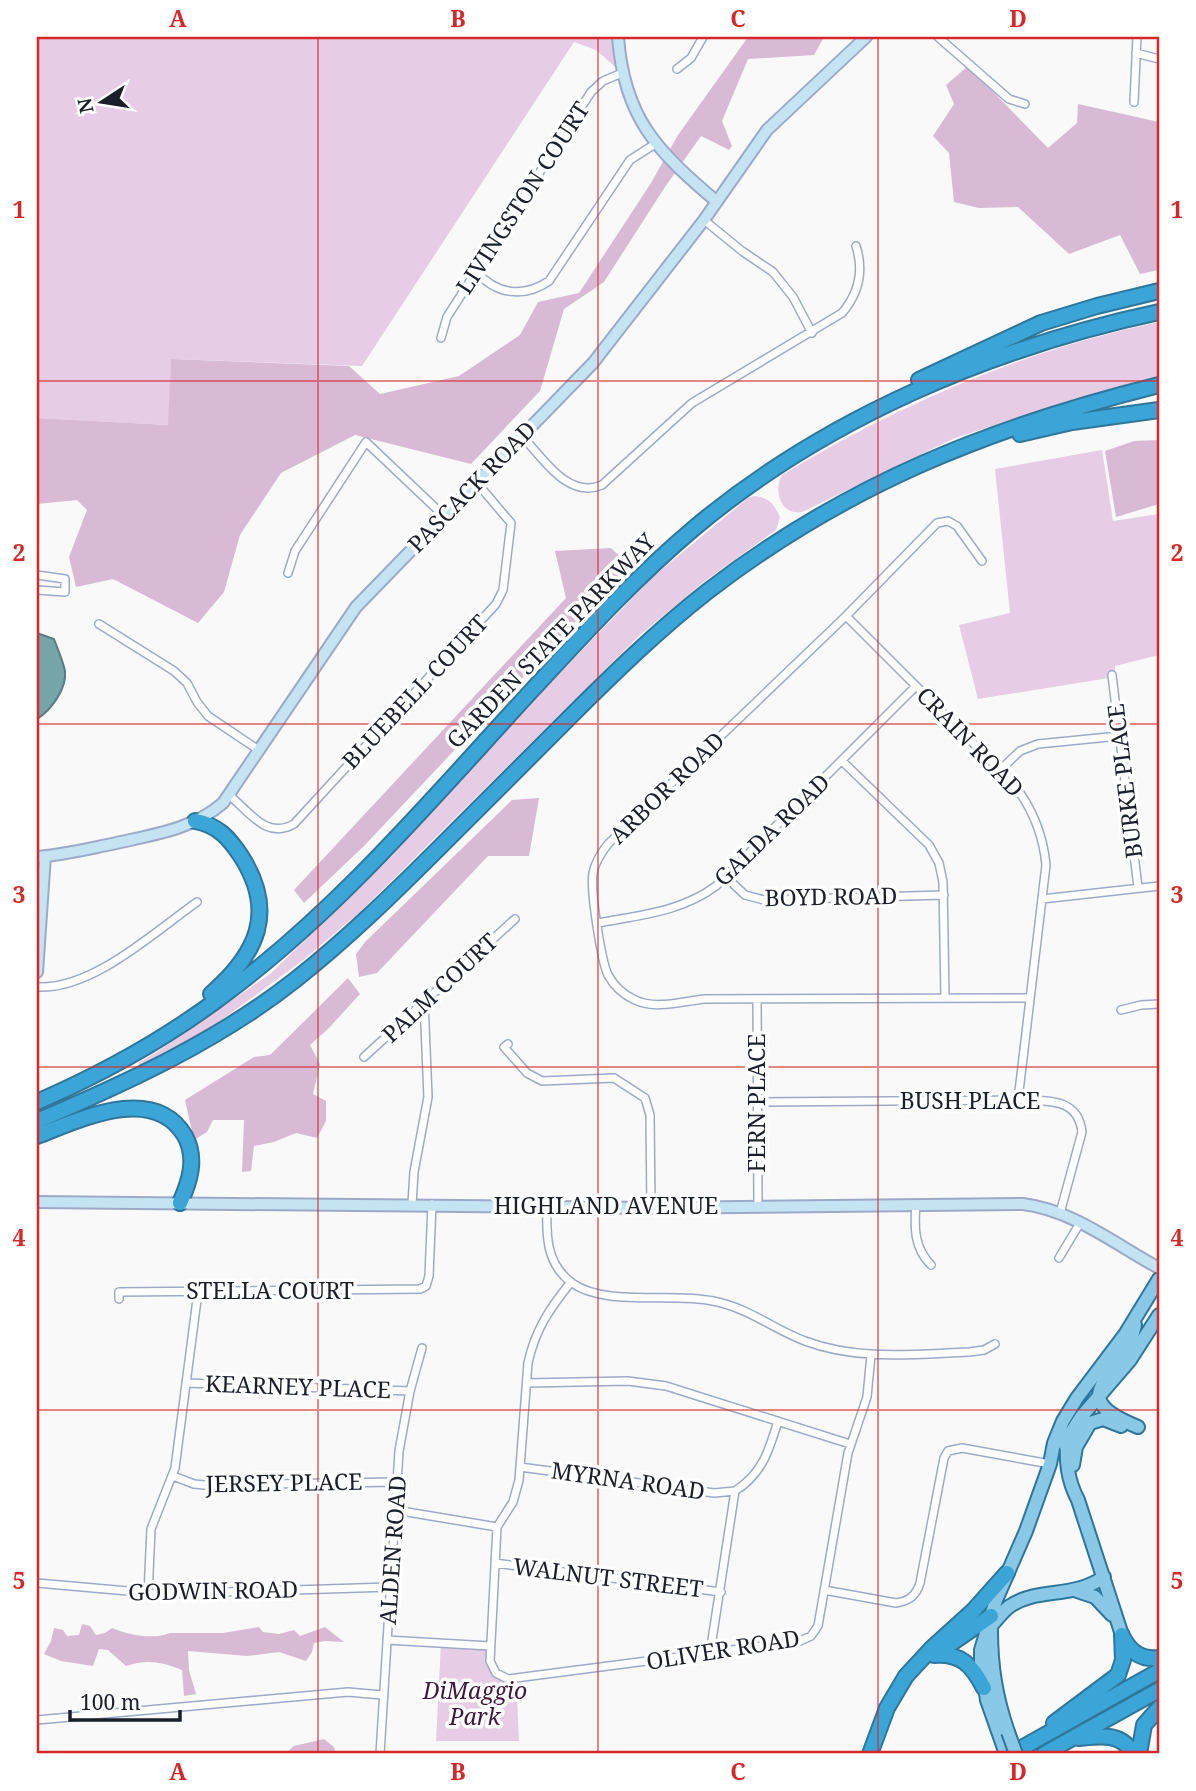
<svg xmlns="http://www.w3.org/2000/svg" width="1196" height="1791" font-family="'Noto Serif',serif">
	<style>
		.green { fill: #e6cce4 }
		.forest { fill: #d8bad5 }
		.water { fill: #76a5a8; stroke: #5a7d82; stroke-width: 2 }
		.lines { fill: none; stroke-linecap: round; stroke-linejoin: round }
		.street-casing { stroke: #9caac8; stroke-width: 10 }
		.secondary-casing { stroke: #9caac8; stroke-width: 14 }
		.primary-casing { stroke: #2f769a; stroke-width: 16 }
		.highway-casing { stroke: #2f769a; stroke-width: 18 }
		.street { stroke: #fff; stroke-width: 7 }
		.secondary { stroke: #c4e4f3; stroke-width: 10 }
		.primary { stroke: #89c9e7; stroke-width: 12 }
		.highway { stroke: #3ba5d7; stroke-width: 14 }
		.primary-bridge-casing { stroke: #2f769a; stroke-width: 16; stroke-linecap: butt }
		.primary-bridge { stroke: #89c9e7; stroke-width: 12 }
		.grid { fill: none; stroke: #d62828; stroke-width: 2; stroke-opacity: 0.55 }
		.labels { text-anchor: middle; stroke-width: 7; stroke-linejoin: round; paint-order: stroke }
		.street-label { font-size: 23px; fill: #1a1f2a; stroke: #fff }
		.park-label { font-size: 23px; font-style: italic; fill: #3e183c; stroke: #fff }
		.neatline { fill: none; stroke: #d62828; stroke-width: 2.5 }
		.grid-label { font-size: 23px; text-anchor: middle; font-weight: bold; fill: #d62828 }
	</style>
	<rect width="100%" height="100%" fill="#f9f9f9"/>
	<path class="green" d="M37 37H618L622 73 596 50 574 42 362 366 171 359 169 425 37 418Z
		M1159 322V377L1070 401 955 438 802 512C781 516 773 491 782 475 899 404 1025 350 1159 322Z
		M1102 450 1113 521 1159 514V655L1115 666V677L978 699 959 625 1010 613 995 469Z
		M755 496C769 498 774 504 780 517L776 530 705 581 640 635 360 912 302 961 216 1024 141 1068 138 1063 157 1052 270 974 392 856 488 747 654 576 748 498Z
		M441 1643 490 1646 496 1673 516 1678 519 1741H436Z"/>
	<path class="forest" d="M748 37H824L814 55 748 59 722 121 732 146 729 150 701 136 665 187 604 282 564 309 540 391 471 464 355 435 281 473 240 535 224 592 198 623 113 579 76 587 69 557 87 510 77 500 37 504V418L168 425 171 359 349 366 380 394 459 376 520 335 538 302 579 293 651 183 678 135Z
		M968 66 1048 148 1077 123 1078 104 1159 122V270L1140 274 1120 235 1069 254 1018 207 979 208 954 202 949 153 933 136 954 104 946 85Z
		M1159 440V504L1116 517 1105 451 1134 441Z
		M611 548 629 565 364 846 304 903 294 890 566 598 555 551Z
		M539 798 529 856H488L377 973 359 977 356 954 365 942 512 800Z
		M348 978 360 994 329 1028 310 1045 320 1064 313 1094 326 1101V1121L317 1138 296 1133 274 1142 254 1146 251 1171 242 1172 244 1120H213L207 1132 194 1140 185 1100 254 1057 270 1055Z
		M82 1624 90 1626 96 1635 105 1633 112 1628C129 1635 153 1640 170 1633H223L259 1627 263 1632 279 1634 294 1630 300 1636 325 1627 344 1642 325 1641 314 1643 312 1652 306 1661 279 1652 247 1656 188 1651 189 1670 196 1694 184 1696 182 1670C161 1662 148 1659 126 1666L108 1650 99 1649 93 1666 61 1661 44 1654 51 1641 54 1628 63 1630 67 1636 79 1635Z
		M324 1739 334 1747 336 1754H285L294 1746Z"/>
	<path class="water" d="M37 633 54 639C57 647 64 664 65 671 67 689 51 710 37 719Z"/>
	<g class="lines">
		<g class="street-casing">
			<path id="street" d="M938 37 1009 99 1025 104
				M1136 53 1159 59
				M677 69 691 58 703 37
				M1134 102 1137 37
				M704 220 742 251 773 272 793 297 812 333
				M476 271C496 295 524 298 549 281L630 160 655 144
				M441 338 447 317 591 92 603 81 622 73
				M522 436C542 457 568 500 602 485L692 403 842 313C859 293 864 271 856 246
				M982 561 957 526 948 521 937 523 846 616 608 844C601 853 595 862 593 873 590 889 601 960 608 975 614 986 624 995 635 1000 657 1010 682 1001 705 999L1029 998
				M288 573 295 551 366 442 444 516
				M37 575 65 579V592L37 590
				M846 616 1012 782C1032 807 1043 833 1046 865L1018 1100
				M99 624 174 671 187 683 197 702 208 716 260 751
				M1112 675 1138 887
				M842 761 929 845 939 863 943 882 945 998
				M1000 770 1020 751 1038 744 1119 736
				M230 796C249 811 266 840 294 824L496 604 503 590 511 523 477 483
				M726 877 745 895 764 900 944 895
				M1042 899 1159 886
				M598 923C640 915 681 912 716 886L916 686
				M37 987C92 990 153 933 197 902
				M757 1000 758 1206
				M1121 1010 1141 1005 1159 1004
				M508 1044 504 1047 527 1073 542 1081 614 1078 645 1098 650 1115 651 1208
				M364 1057 515 919
				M757 1102 1018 1100C1046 1101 1078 1097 1082 1132L1060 1213
				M412 1204 414 1172 428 1097 424 1001
				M916 1204C914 1227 914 1248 931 1265
				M547 1206C546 1235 546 1264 572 1283 606 1307 671 1292 713 1301 749 1308 773 1329 805 1341 858 1361 915 1354 969 1352L984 1350 995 1344
				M1059 1258 1080 1223
				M571 1282C550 1308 535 1330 528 1363L519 1480 513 1502 497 1527 490 1661 496 1673 508 1679 800 1641 811 1636 818 1626 848 1453 867 1397 871 1355
				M119 1299V1292L420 1289 426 1286 429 1276 432 1204
				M186 1383 410 1391
				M527 1383 628 1381 666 1386 850 1444
				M520 1467 714 1493 735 1491
				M173 1476 194 1484 205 1485 396 1482
				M395 1510 497 1527
				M495 1563 721 1592
				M37 1583 162 1594 390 1587
				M824 1590 896 1603C909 1601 916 1596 920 1583L944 1458 948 1451 962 1448 1050 1464
				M148 1594 151 1529 175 1468 198 1292
				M387 1640 490 1646
				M710 1653 735 1491C762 1474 769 1451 778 1421
				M37 1720 348 1692 382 1695
				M380 1754 399 1451 410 1391 422 1348"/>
		</g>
		<g class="secondary-casing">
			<path id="secondary" d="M618 37C624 118 657 151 716 201
				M37 857C62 855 87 849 112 844 151 835 192 830 223 803L356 607 593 363 704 220 767 130 866 37
				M37 972 45 856
				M37 1202 651 1208 1023 1204C1073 1210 1116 1245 1159 1268"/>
		</g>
		<g class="primary-casing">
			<path id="primary" d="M1135 1325C1133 1332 1132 1340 1128 1346 1105 1386 1072 1400 1138 1427
				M1067 1438C1066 1462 1067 1479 1078 1500L1122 1635
				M1064 1444 1081 1417 1130 1360 1159 1315
				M1073 1465 1076 1447 1090 1423 1103 1419 1121 1426
				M1077 1591 1095 1597 1112 1615
				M991 1626C997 1619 1003 1611 1010 1606 1038 1587 1073 1599 1104 1577
				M991 1630C991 1667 996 1697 1008 1732
				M1006 1754 987 1700 981 1662V1650L996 1600 1026 1531 1050 1464 1054 1443 1063 1421 1077 1398 1126 1333 1159 1279"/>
		</g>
		<g class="highway-casing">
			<path id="highway" d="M919 380 1041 323 1097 306 1159 291
				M1020 434 1072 422 1159 410
				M195 821C218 825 229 838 241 856 277 912 257 954 211 994
				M37 1102C104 1073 167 1038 225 994 341 908 436 794 534 688 585 633 635 578 693 529 825 418 991 348 1159 312
				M37 1121C126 1083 218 1041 295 980 347 939 394 893 441 846 483 804 525 762 567 720 612 675 658 630 708 591 847 484 991 427 1159 385
				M37 1136C79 1120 154 1083 185 1136 197 1158 190 1181 180 1203
				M1122 1636C1130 1652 1141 1660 1159 1658
				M940 1651 991 1616
				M934 1655C961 1653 972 1665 984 1688
				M1054 1723 1118 1675 1123 1660 1122 1635
				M1079 1738C1100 1736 1122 1732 1133 1754
				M870 1754 887 1708 906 1676 931 1649 973 1611 1007 1573
				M1011 1754 1159 1671
				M1044 1754 1159 1690
				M1139 1754 1144 1725 1159 1708"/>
		</g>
		<use href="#street" class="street"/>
		<use href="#secondary" class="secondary"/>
		<use href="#primary" class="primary"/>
		<use href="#highway" class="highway"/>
		<g class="primary-bridge-casing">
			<path id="primary-bridge" d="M1008 1732 1016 1754"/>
		</g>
		<use href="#primary-bridge" class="primary-bridge"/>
	</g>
	<path class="grid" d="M318 37V1754M598 37V1754M878 37V1754M37 381H1159M37 724H1159M37 1067H1159M37 1410H1159"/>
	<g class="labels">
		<g class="street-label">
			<text transform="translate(523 198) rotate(-57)" y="8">LIVINGSTON COURT</text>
			<text transform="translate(472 487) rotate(-46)" y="8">PASCACK ROAD</text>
			<text transform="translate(551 641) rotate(-46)" y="8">GARDEN STATE PARKWAY</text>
			<text transform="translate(415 692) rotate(-47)" y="8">BLUEBELL COURT</text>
			<text transform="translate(970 742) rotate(46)" y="8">CRAIN ROAD</text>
			<text transform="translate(1125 781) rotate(-97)" y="8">BURKE PLACE</text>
			<text transform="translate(667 788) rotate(-44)" y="8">ARBOR ROAD</text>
			<text transform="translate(772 830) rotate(-44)" y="8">GALDA ROAD</text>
			<text transform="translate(831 897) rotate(-1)" y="8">BOYD ROAD</text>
			<text transform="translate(440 988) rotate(-43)" y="8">PALM COURT</text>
			<text x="970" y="1109">BUSH PLACE</text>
			<text transform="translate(757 1103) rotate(-90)" y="8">FERN PLACE</text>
			<text x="606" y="1214">HIGHLAND AVENUE</text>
			<text x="270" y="1299">STELLA COURT</text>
			<text transform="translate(298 1387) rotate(2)" y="8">KEARNEY PLACE</text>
			<text transform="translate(628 1481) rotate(8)" y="8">MYRNA ROAD</text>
			<text transform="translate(284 1483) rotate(-1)" y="8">JERSEY PLACE</text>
			<text transform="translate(393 1550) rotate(-86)" y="8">ALDEN ROAD</text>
			<text transform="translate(608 1578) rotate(7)" y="8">WALNUT STREET</text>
			<text transform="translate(213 1591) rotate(-1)" y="8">GODWIN ROAD</text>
			<text transform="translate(723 1650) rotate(-9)" y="8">OLIVER ROAD</text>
		</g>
		<g class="park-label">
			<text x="475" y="1699">DiMaggio<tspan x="475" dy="26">Park</tspan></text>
		</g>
	</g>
	<rect width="1196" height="1791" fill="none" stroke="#ffffff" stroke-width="77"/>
	<g transform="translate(102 102) rotate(258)" stroke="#ffffff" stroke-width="5" paint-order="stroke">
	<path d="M0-5L12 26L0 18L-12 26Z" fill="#1a1f2a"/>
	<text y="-10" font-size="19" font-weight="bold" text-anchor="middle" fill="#1a1f2a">N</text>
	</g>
	<path d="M70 1710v10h110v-10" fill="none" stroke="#1a1f2a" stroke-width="3.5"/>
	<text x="80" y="1710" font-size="21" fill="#1a1f2a" stroke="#ffffff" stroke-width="5" paint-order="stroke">100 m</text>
	<rect x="38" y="38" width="1120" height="1714" class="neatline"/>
	<g class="grid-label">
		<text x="178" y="27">A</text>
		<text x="458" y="27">B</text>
		<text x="738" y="27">C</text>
		<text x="1018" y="27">D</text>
		<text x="19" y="218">1</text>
		<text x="1177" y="218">1</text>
		<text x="19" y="561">2</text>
		<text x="1177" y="561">2</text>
		<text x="19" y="903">3</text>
		<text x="1177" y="903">3</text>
		<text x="19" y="1246">4</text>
		<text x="1177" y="1246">4</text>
		<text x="19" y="1589">5</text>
		<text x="1177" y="1589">5</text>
		<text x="178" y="1780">A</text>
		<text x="458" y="1780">B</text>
		<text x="738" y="1780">C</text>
		<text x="1018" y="1780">D</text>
	</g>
</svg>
